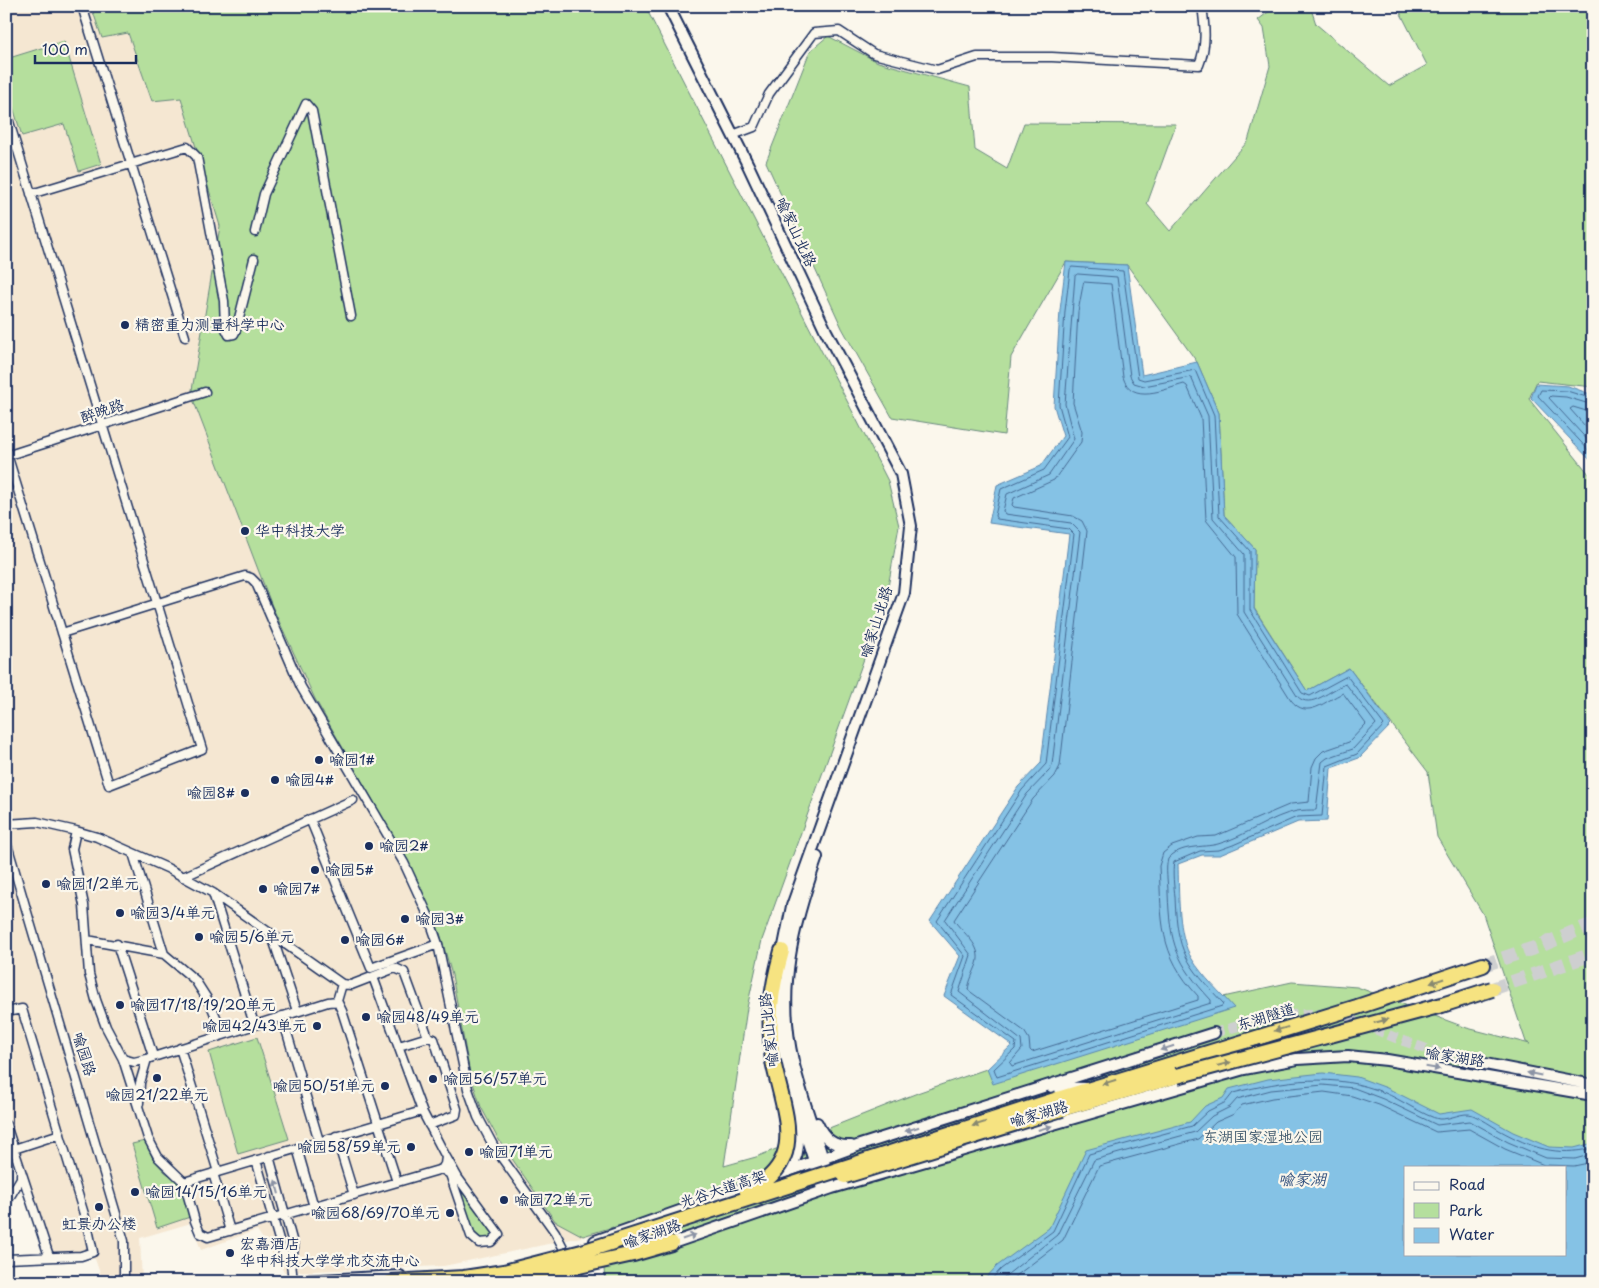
<svg xmlns="http://www.w3.org/2000/svg" width="1599" height="1288" font-family="'Playpen Sans','LXGW WenKai TC',sans-serif">
	<style>
		.built { fill: #f5e7d2 }
		.green { fill: #b5df9d; stroke: #68877e; fill-rule: evenodd }
		.water { fill: #85c2e5; stroke: #5b87af; fill-rule: evenodd }
		.lines { fill: none; stroke-linecap: round; stroke-linejoin: round }
		.shore { stroke: #456a94; stroke-width: 1 }
		.secondary-tunnel { stroke: #cecfd0; stroke-width: 10; stroke-dasharray: 10 5; stroke-linecap: butt }
		.highway-tunnel { stroke: #cecfd0; stroke-width: 14; stroke-dasharray: 14 7; stroke-linecap: butt }
		.street-casing { stroke: #1b2f5e; stroke-width: 11 }
		.secondary-casing { stroke: #1b2f5e; stroke-width: 14 }
		.highway-casing { stroke: #1b2f5e; stroke-width: 18 }
		.street { stroke: #fbf7ec; stroke-width: 8 }
		.secondary { stroke: #fbf7ec; stroke-width: 10 }
		.highway { stroke: #f6e381; stroke-width: 14 }
		.highway-bridge-casing { stroke: #1b2f5e; stroke-width: 18; stroke-linecap: butt }
		.highway-bridge { stroke: #f6e381; stroke-width: 14 }
		.oneway { fill: #888970 }
		.oneway2 { fill: #8b93a5 }
		.poi-dot { fill: #1b2f5e; stroke: #fbf7ec; stroke-width: 2 }
		.labels { text-anchor: middle; stroke-width: 4.5; stroke-linejoin: round; paint-order: stroke }
		.street-label { font-size: 15px; fill: #1b2f5e; stroke: #fbf7ec }
		.poi-label { font-size: 15px; fill: #1b2f5e; stroke: #fbf7ec; text-anchor: start }
		.park-label { font-size: 15px; fill: #425b6e; stroke: #fbf7ec }
		.water-label { font-size: 16px; font-style: italic; fill: #365480; stroke: #fbf7ec }
	</style>
	<rect width="100%" height="100%" fill="#fbf7ec"/>
	<filter id="ink" filterUnits="userSpaceOnUse"><feTurbulence type="fractalNoise" baseFrequency=".02" numOctaves="2"/><feDisplacementMap in="SourceGraphic" scale="10" xChannelSelector="R" yChannelSelector="G"/><feConvolveMatrix kernelMatrix="1 2 1 2 8 2 1 2 1" color-interpolation-filters="sRGB"/></filter>
	<g filter="url(#ink)">
		<path class="built" d="M6 6H344L628 1227 444 1266 284 1272 257 1230 201 1250 191 1223 140 1238 142 1282H103L95 1259H50L6 1111V1008H8L6 1001Z"/>
		<path class="green" d="M91 6H645L888 481 899 526 886 598 762 940 747 1008 724 1166 756 1157 920 1092 1145 1014 1292 982 1357 987 1467 1028 1530 1044 1526 1042 1483 914 1437 837 1428 772 1349 668 1307 691 1254 608 1255 549 1224 515 1219 413 1197 362 1127 265 1066 262 1011 357 1004 435 892 417 842 328 766 162 810 51 828 36 878 62 970 87 975 150 1007 169 1024 123 1176 124 1147 204 1170 231 1248 141 1270 66 1264 28 1258 20 1276 6H1310L1316 24 1389 86 1427 65 1397 6H1593V387L1537 381 1529 399 1593 479V1282H605L604 1269 613 1227 583 1236 555 1221 497 1137 481 1107 470 1074 452 975 440 933 408 862 315 699 272 606 194 402 192 390 220 226 181 98 152 101 128 33 102 38ZM1405 1167H1565V1254H1405Z
			M64 41 101 164 79 171 64 124 22 136 6 85V59Z
			M257 1037 289 1139 238 1154 209 1052Z
			M145 1141 153 1159 165 1172 179 1182 190 1217 157 1228 132 1144Z
			M456 1178 495 1234 488 1239 476 1238Z"/>
		<path class="water" d="M1066 262 1127 265 1142 375 1197 362 1219 413 1224 515 1255 549 1254 609 1307 691 1349 668 1391 725 1359 758 1331 768 1327 821 1298 822 1220 855H1202L1178 864C1179 891 1177 935 1192 959 1203 977 1220 992 1234 1008L993 1084 987 1069 1012 1045 944 996 960 956 930 921 1018 787 1041 763 1069 534 989 523 997 485 1041 466 1063 436 1054 406 1060 310Z
			M1536 384 1568 386 1593 395V463L1531 398Z
			M1323 1073 1357 1077 1387 1088 1439 1114 1472 1109 1513 1132 1549 1147 1574 1148 1593 1143V1282H982L997 1266 1049 1228 1086 1150 1190 1122 1205 1106 1223 1098 1229 1089 1268 1079ZM1405 1167H1565V1254H1405Z"/>
		<g class="lines">
			<path class="shore" d="M1072 267 1123 271 1138 378 1144 380 1195 370 1214 415 1219 516 1250 551V610L1302 693 1310 696 1347 676 1384 725 1357 754 1327 766 1322 816 1297 817 1233 845 1219 850 1200 851 1174 862C1172 873 1174 886 1175 897 1177 953 1186 963 1223 1003L1222 1006 997 1077 994 1069 1015 1049 1016 1042 951 995 965 956 937 921 1022 790 1046 764 1074 534 1069 529 997 519 995 516 1001 489 1044 470 1068 437 1059 405 1065 311 1070 270Z
				M1078 274 1117 277 1130 376 1134 383 1144 386 1191 377 1208 416 1213 518 1244 554V612L1297 696C1311 711 1331 688 1346 684L1376 724 1353 749 1327 758 1322 762 1316 810C1310 810 1303 810 1297 811 1273 815 1244 837 1218 844 1203 848 1180 844 1168 859 1165 869 1168 882 1168 893 1170 945 1176 962 1211 1000V1003L1012 1066 1010 1063 1022 1049 1021 1040 959 992 971 955 945 920 1027 794 1049 771 1052 765 1080 532 1071 523 1005 514 1003 511 1007 494 1049 475 1074 439 1065 404 1075 276Z
				M1084 282 1111 284 1123 377C1131 405 1165 389 1184 384L1187 386 1201 418 1206 520 1236 557 1237 614 1291 700C1307 721 1326 700 1343 693L1366 724 1349 742 1323 751 1316 758 1312 767 1309 802 1291 804 1216 836 1198 837 1172 846 1163 853 1159 866C1162 921 1158 953 1198 996V1000L1032 1052 1030 1050 1029 1039 1024 1031 968 990C969 981 974 972 977 964 983 945 962 933 954 920L1033 799 1055 776 1060 766 1087 531 1082 521 1073 516 1014 507 1012 505 1014 498 1054 480 1081 442 1082 432 1073 403 1078 312Z
				M1593 399 1567 391 1541 390 1538 396 1593 455
				M1593 405 1566 397 1551 396 1549 398 1593 446
				M1593 413 1573 407 1570 409 1593 435
				M989 1282 1001 1269 1053 1231 1089 1154 1192 1126 1208 1111 1226 1102 1233 1093C1284 1080 1335 1072 1385 1093 1398 1098 1426 1117 1439 1119 1450 1120 1463 1111 1473 1115 1482 1119 1491 1125 1499 1130 1532 1148 1556 1157 1593 1148
				M998 1282 1057 1235 1094 1160 1195 1132 1212 1116 1230 1107 1237 1099 1271 1090 1323 1085 1354 1088 1383 1099 1437 1125 1470 1121 1508 1142 1546 1158 1575 1159 1593 1154
				M1008 1282 1063 1240 1099 1166 1198 1139 1216 1122 1234 1114 1242 1105 1272 1098 1324 1092 1352 1096 1379 1105 1436 1132 1469 1129 1505 1149 1544 1165 1574 1166 1593 1162"/>
			<path class="secondary-tunnel" d="M1214 1033C1252 1022 1294 1009 1335 1016 1356 1019 1376 1030 1396 1038 1419 1047 1441 1054 1465 1060"/>
			<path class="highway-tunnel" d="M1483 965 1537 947 1593 924
				M1492 989 1593 954"/>
			<g class="street-casing">
				<path id="street" d="M82 6 185 337
					M6 112 202 749 109 785 6 451
					M738 133 754 127 769 94 814 33 839 31 874 54 937 70 977 57H1052L1199 65C1207 45 1205 27 1202 6
					M31 194 187 147 197 157 224 301 225 327 229 335 234 334 236 330 254 259
					M255 232 264 194 306 104 312 111 351 316
					M6 456 205 392
					M62 633 245 576 251 578 256 583 301 687 404 863 428 915 438 944 468 1089 478 1117 494 1147 555 1232 581 1282
					M310 819 371 968 438 944
					M6 824 37 822 76 831 97 837 167 868 213 893 342 984 351 985 395 968 404 972 428 1037 434 1039 457 1109 456 1115 429 1125
					M76 831 72 849 84 905 89 974 96 1000 106 1027 123 1059 148 1138 158 1157 184 1182 195 1221 200 1233 208 1237 442 1169 445 1164 446 1157 422 1111 373 977
					M6 841 124 1241V1282
					M133 853 164 954
					M183 877 353 800
					M213 893 254 1024
					M271 933 297 1011
					M87 940 164 954 195 980 211 1005 223 1034
					M117 944 153 1056
					M337 1001 342 984
					M6 1012 22 1009 87 1224 93 1252 81 1256 6 1259
					M282 1016 319 1141
					M399 1046 428 1037
					M180 1048 218 1172
					M123 1059 134 1062 147 1059 140 1083 139 1103
					M147 1059 328 1002 337 1001 342 1011 397 1182
					M6 1125 49 1256
					M336 1136 354 1195
					M297 1148 314 1207
					M14 1149 60 1134
					M256 1160 282 1250 291 1263 294 1247 269 1156
					M442 1169 450 1174 471 1236 479 1243 491 1242 499 1234 458 1178 446 1157
					M213 1173 230 1231
					M184 1182 422 1111
					M6 1203 21 1178V1174
					M291 1263 293 1281"/>
			</g>
			<g class="secondary-casing">
				<path id="secondary" d="M668 6 748 165 826 331 901 474 911 526 904 593 792 906 782 956
					M817 857C793 925 776 989 793 1061 803 1104 820 1146 832 1188
					M779 983C776 1055 802 1124 824 1191
					M1465 1060 1593 1085
					M1052 1087 1085 1088
					M817 1123C824 1139 834 1147 851 1146
					M786 1170C804 1157 797 1133 794 1114
					M769 1178 860 1145 1214 1033
					M595 1241 753 1185
					M667 1245 832 1188 1244 1069 1297 1059 1348 1056 1387 1060 1593 1095
					M281 1282 400 1276"/>
			</g>
			<g class="highway-casing">
				<path id="highway" d="M773 1061C768 1017 770 994 782 951
					M1058 1099 1357 1007 1483 965
					M1062 1109 1177 1076
					M633 1254 671 1243"/>
			</g>
			<use href="#street" class="street"/>
			<use href="#secondary" class="secondary"/>
			<use href="#highway" class="highway"/>
			<g class="highway-bridge-casing">
				<path id="highway-bridge" d="M1177 1076 1442 1005 1492 989
					M845 1176 1062 1109
					M747 1192C809 1162 784 1114 773 1061
					M508 1275 534 1276 633 1254
					M391 1282 464 1278 504 1272 582 1252 1058 1099"/>
			</g>
			<use href="#highway-bridge" class="highway-bridge"/>
		</g>
		<defs><path id="oneway-solid" d="M-6-.8H1V-3.2L6.5 0L1 3.2V.8H-6Z" transform="scale(1.25)"/></defs>
		<g class="oneway">
			<use href="#oneway-solid" transform="translate(1437 981) rotate(161)"/>
			<use href="#oneway-solid" transform="translate(1381 1021) rotate(-15)"/>
			<use href="#oneway-solid" transform="translate(1281 1029) rotate(164)"/>
			<use href="#oneway-solid" transform="translate(1224 1064) rotate(-15)"/>
			<use href="#oneway-solid" transform="translate(1109 1082) rotate(163)"/>
			<use href="#oneway-solid" transform="translate(979 1124) rotate(162)"/>
		</g>
		<g class="oneway2">
			<use href="#oneway-solid" transform="translate(1167 1048) rotate(162)"/>
			<use href="#oneway-solid" transform="translate(1433 1068) rotate(9)"/>
			<use href="#oneway-solid" transform="translate(1534 1074) rotate(-169)"/>
			<use href="#oneway-solid" transform="translate(1045 1128) rotate(-16)"/>
			<use href="#oneway-solid" transform="translate(912 1129) rotate(162)"/>
			<use href="#oneway-solid" transform="translate(277 1187) rotate(-105)"/>
			<use href="#oneway-solid" transform="translate(689 1237) rotate(-19)"/>
		</g>
	</g>
	<g class="poi-dot">
		<circle cx="125" cy="325" r="5"/>
		<circle cx="245" cy="531" r="5"/>
		<circle cx="319" cy="760" r="5"/>
		<circle cx="275" cy="780" r="5"/>
		<circle cx="245" cy="793" r="5"/>
		<circle cx="369" cy="846" r="5"/>
		<circle cx="315" cy="870" r="5"/>
		<circle cx="46" cy="884" r="5"/>
		<circle cx="263" cy="889" r="5"/>
		<circle cx="120" cy="913" r="5"/>
		<circle cx="405" cy="919" r="5"/>
		<circle cx="199" cy="937" r="5"/>
		<circle cx="345" cy="940" r="5"/>
		<circle cx="120" cy="1005" r="5"/>
		<circle cx="366" cy="1017" r="5"/>
		<circle cx="317" cy="1026" r="5"/>
		<circle cx="157" cy="1078" r="5"/>
		<circle cx="433" cy="1079" r="5"/>
		<circle cx="385" cy="1086" r="5"/>
		<circle cx="411" cy="1147" r="5"/>
		<circle cx="469" cy="1152" r="5"/>
		<circle cx="135" cy="1192" r="5"/>
		<circle cx="504" cy="1200" r="5"/>
		<circle cx="99" cy="1207" r="5"/>
		<circle cx="450" cy="1213" r="5"/>
		<circle cx="230" cy="1253" r="5"/>
	</g>
	<g class="labels">
		<g class="street-label">
			<text transform="translate(796 232) rotate(65)" y="5">喻家山北路</text>
			<text transform="translate(102 411) rotate(-18)" y="5">醉晚路</text>
			<text transform="translate(876 622) rotate(-72)" y="5">喻家山北路</text>
			<text transform="translate(1266 1017) rotate(-17)" y="5">东湖隧道</text>
			<text transform="translate(769 1030) rotate(-96)" y="5">喻家山北路</text>
			<text transform="translate(84 1054) rotate(73)" y="5">喻园路</text>
			<text transform="translate(1455 1057) rotate(9)" y="5">喻家湖路</text>
			<text transform="translate(1039 1114) rotate(-16)" y="5">喻家湖路</text>
			<text transform="translate(723 1189) rotate(-18)" y="5">光谷大道高架</text>
			<text transform="translate(652 1234) rotate(-19)" y="5">喻家湖路</text>
		</g>
		<g class="poi-label">
			<text x="135" y="330">精密重力测量科学中心</text>
			<text x="255" y="536">华中科技大学</text>
			<text x="329" y="765">喻园1#</text>
			<text x="285" y="785">喻园4#</text>
			<text x="235" y="798" text-anchor="end">喻园8#</text>
			<text x="379" y="851">喻园2#</text>
			<text x="325" y="875">喻园5#</text>
			<text x="56" y="889">喻园1/2单元</text>
			<text x="273" y="894">喻园7#</text>
			<text x="130" y="918">喻园3/4单元</text>
			<text x="415" y="924">喻园3#</text>
			<text x="209" y="942">喻园5/6单元</text>
			<text x="355" y="945">喻园6#</text>
			<text x="130" y="1010">喻园17/18/19/20单元</text>
			<text x="376" y="1022">喻园48/49单元</text>
			<text x="307" y="1031" text-anchor="end">喻园42/43单元</text>
			<text x="443" y="1084">喻园56/57单元</text>
			<text x="375" y="1091" text-anchor="end">喻园50/51单元</text>
			<text x="157" y="1100" text-anchor="middle">喻园21/22单元</text>
			<text x="401" y="1152" text-anchor="end">喻园58/59单元</text>
			<text x="479" y="1157">喻园71单元</text>
			<text x="145" y="1197">喻园14/15/16单元</text>
			<text x="514" y="1205">喻园72单元</text>
			<text x="440" y="1218" text-anchor="end">喻园68/69/70单元</text>
			<text x="99" y="1229" text-anchor="middle">虹景办公楼</text>
			<text x="240" y="1249">宏嘉酒店<tspan x="240" dy="17">华中科技大学学术交流中心</tspan></text>
		</g>
		<g class="park-label">
			<text x="1263" y="1142">东湖国家湿地公园</text>
		</g>
		<g class="water-label">
			<text x="1302" y="1185">喻家湖</text>
		</g>
	</g>
	<rect width="1599" height="1288" fill="none" stroke="#fbf7ec" stroke-width="25"/>
	<rect x="12" y="12" width="1574" height="1263" fill="none" stroke="#1b2f5e" stroke-width="2" filter="url(#ink)"/>
	<rect x="1404" y="1166" width="162" height="90" fill="#fbf7ec" stroke="#a1a7b3"/>
	<rect x="1414" y="1182" width="25" height="8" fill="#fbf7ec" stroke="#a1a7b3"/>
	<text x="1449" y="1190" font-size="15" fill="#1b2f5e">Road</text>
	<rect x="1414" y="1203" width="25" height="15" fill="#b5df9d" stroke="#a1a7b3"/>
	<text x="1449" y="1216" font-size="15" fill="#1b2f5e">Park</text>
	<rect x="1414" y="1228" width="25" height="15" fill="#85c2e5" stroke="#a1a7b3"/>
	<text x="1449" y="1240" font-size="15" fill="#1b2f5e">Water</text>
	<path d="M35 55v8h101v-8" fill="none" stroke="#1b2f5e" stroke-width="2.5"/>
	<text x="42" y="55" font-size="15" fill="#1b2f5e" stroke="#fbf7ec" stroke-width="4" paint-order="stroke">100 m</text>
</svg>
